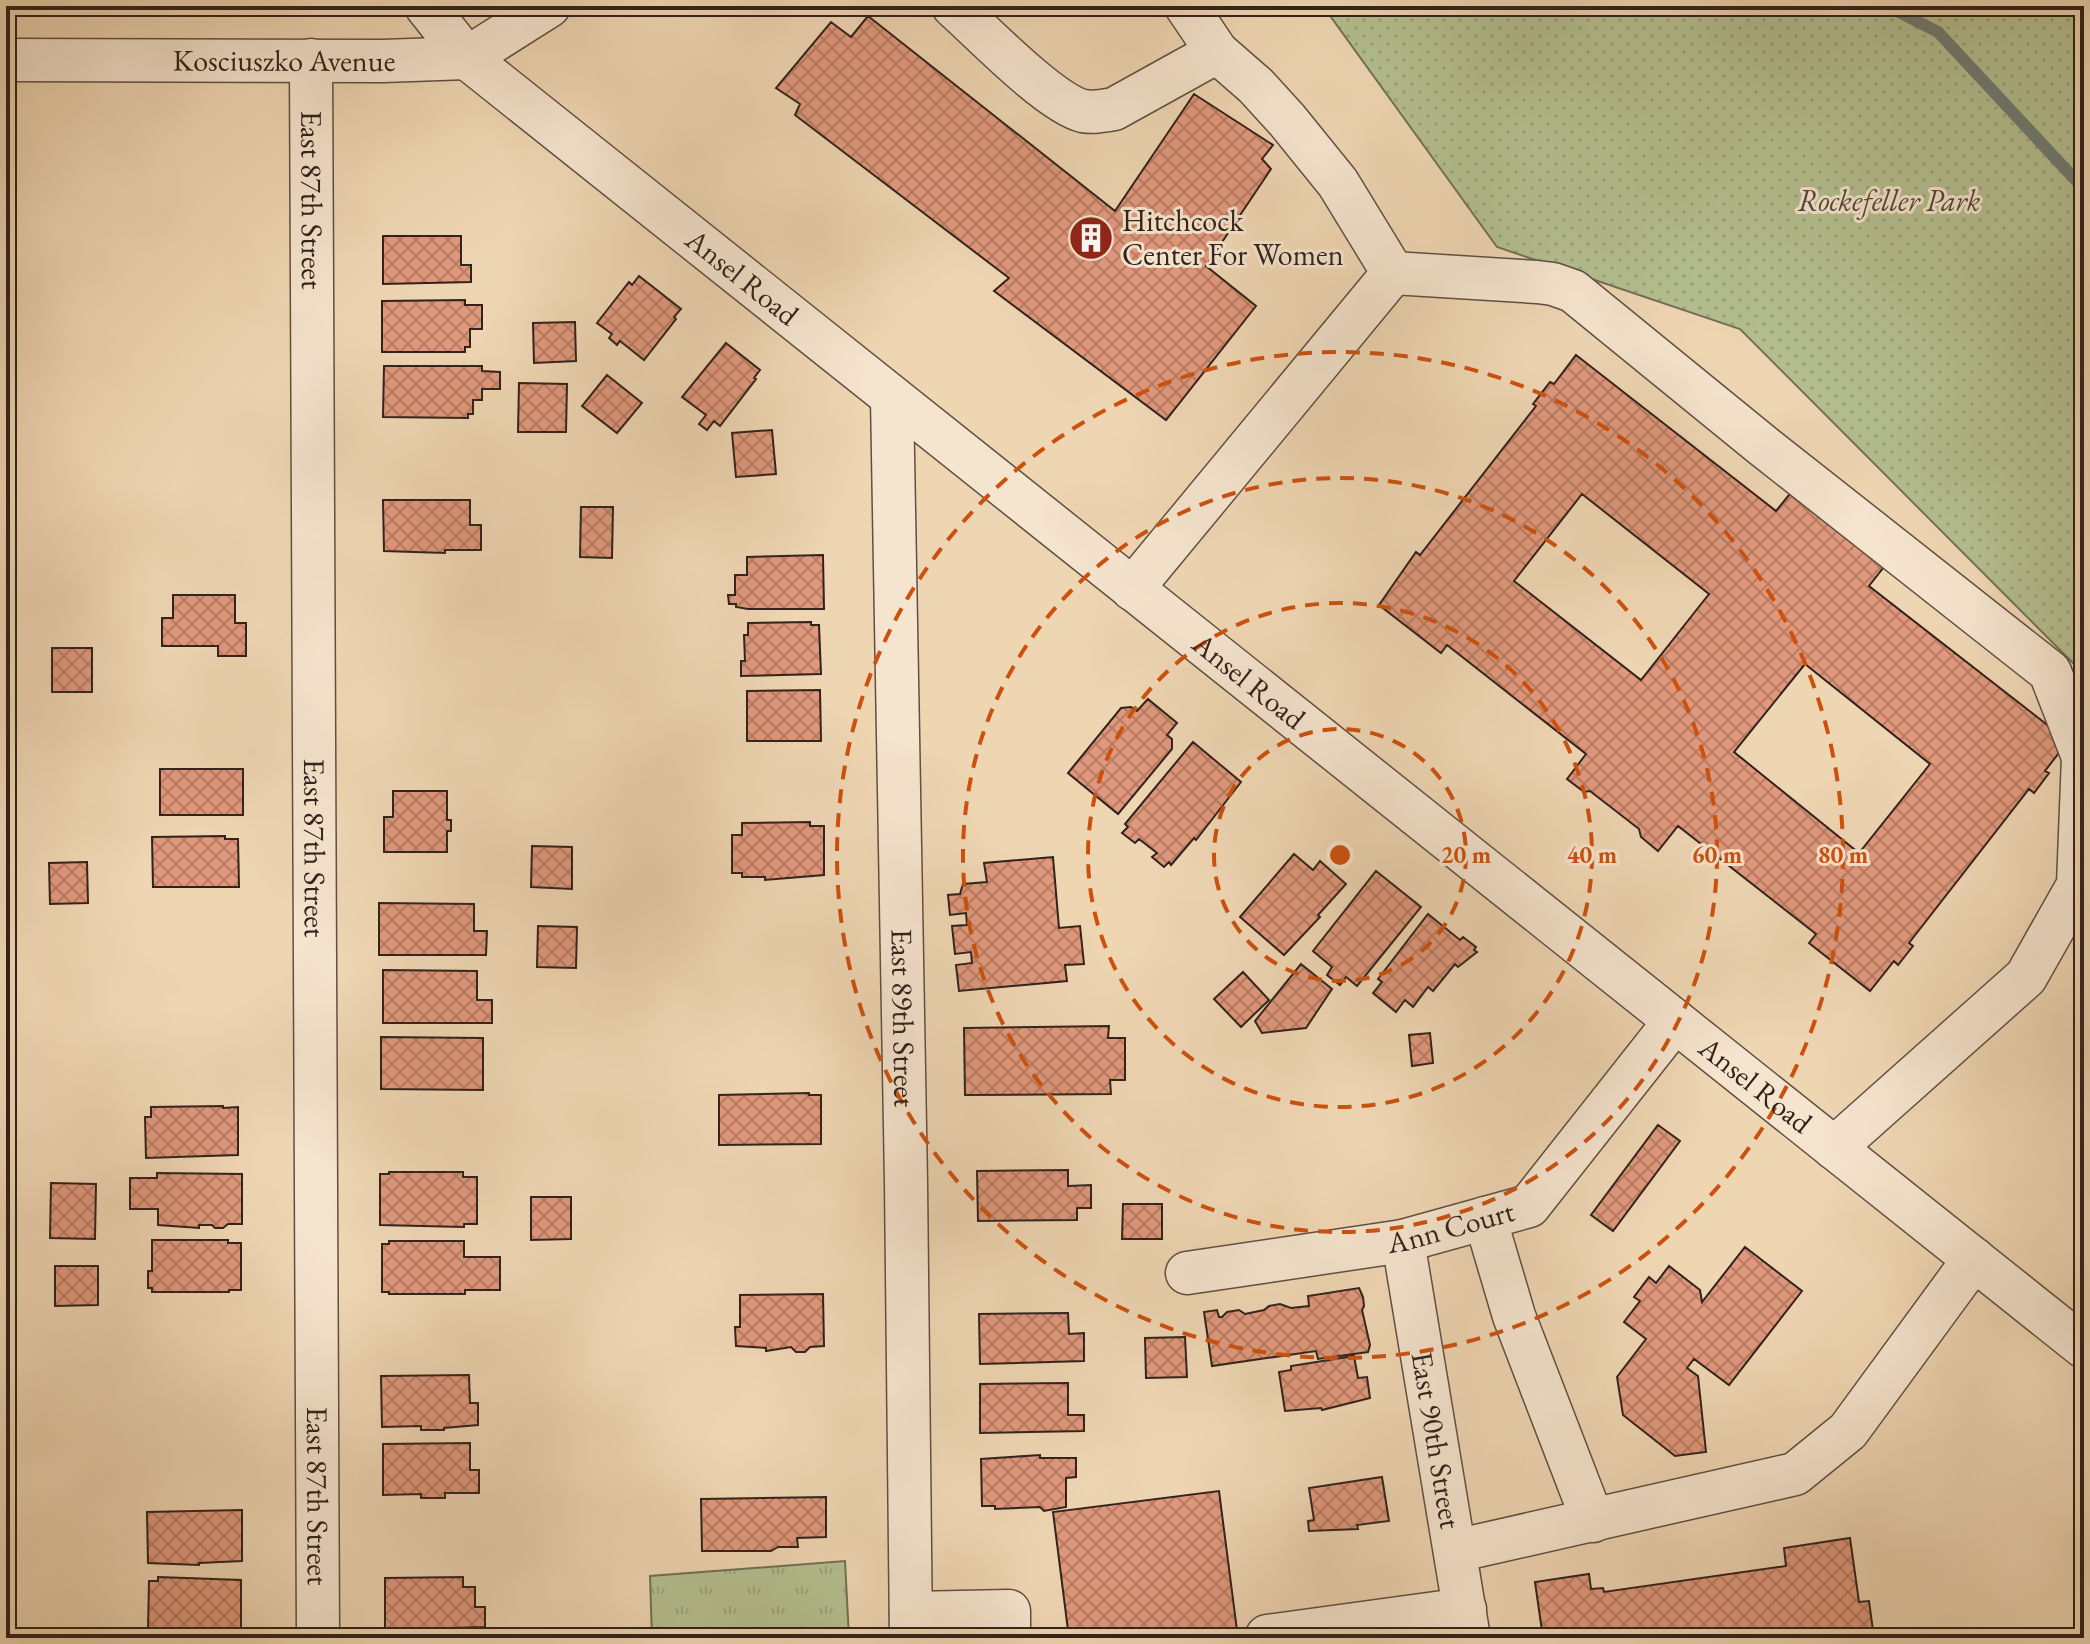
<svg xmlns="http://www.w3.org/2000/svg" width="2090" height="1644" font-family="'EB Garamond',serif">
	<style>
		.grass { fill: url(#grass-tufts); stroke: #727056; stroke-width: 2 }
		.park { fill: url(#park-dots); stroke: #727056; stroke-width: 2 }
		.lines { fill: none; stroke-linecap: round; stroke-linejoin: round }
		.stream { stroke: #707d74; stroke-width: 12 }
		.building { fill: url(#building-cross-hatch); stroke: #31221c; stroke-width: 2; fill-rule: evenodd }
		.minor-casing { stroke: #604f42; stroke-width: 45 }
		.minor { stroke: #f5e4ce; stroke-width: 42 }
		.ring { fill: none; stroke: #cd510e; stroke-width: 4; stroke-dasharray: 14 10 }
		.labels { text-anchor: middle; stroke-width: 6; stroke-linejoin: round; paint-order: stroke }
		.street-label { font-size: 30px; fill: #31221c; stroke: #f5e4ce }
		.park-label { font-size: 30px; font-style: italic; fill: #524939; stroke: #f5e4ce }
		.poi-label { font-size: 30px; fill: #31221c; stroke: #f5e4ce; text-anchor: start }
		.centre { fill: #cd510e; stroke: #f5e4ce; stroke-width: 4 }
		.ring-label { font-size: 24px; text-anchor: middle; font-weight: bold; fill: #cd510e; stroke: #f5e4ce; stroke-width: 6; stroke-linejoin: round; paint-order: stroke }
	</style>
	<defs>
		<pattern id="grass-tufts" width="24" height="20" patternUnits="userSpaceOnUse" patternTransform="scale(2)"><rect width="24" height="20" fill="#b4bf90"/><path d="M3 7l-1-3M5 7V3M7 7l1-3M15 17l-1-3M17 17v-4M19 17l1-3" fill="none" stroke="#9ba47c"/></pattern>
		<pattern id="park-dots" width="8" height="8" patternUnits="userSpaceOnUse" patternTransform="scale(2)"><rect width="8" height="8" fill="#b4bf90"/><path d="M2 2h.1M6 6h.1" fill="none" stroke="#9ba47c" stroke-width="1.8" stroke-linecap="round"/></pattern>
		<pattern id="building-cross-hatch" width="8" height="8" patternUnits="userSpaceOnUse" patternTransform="scale(2)"><rect width="8" height="8" fill="#e1987c"/><path d="M0 0l8 8M0 8l8-8" fill="none" stroke="#b77c65"/></pattern>
	</defs>
	<rect width="100%" height="100%" fill="#efd6b3"/>
	<filter id="stains"><feTurbulence type="fractalNoise" baseFrequency=".0025" numOctaves="4"/><feColorMatrix values="0 0 0 0 .2 0 0 0 0 .09 0 0 0 0 .02 0 0 0 .5 -.17"/></filter>
	<radialGradient id="worn" r=".72"><stop offset=".6" stop-color="#630" stop-opacity="0"/><stop offset="1" stop-color="#630" stop-opacity=".3"/></radialGradient>
	<path class="grass" d="M845 1561 849 1638H652L650 1576Z"/>
	<path class="park" d="M1323 6H2084V674L1740 329 1497 247Z"/>
	<g class="lines">
		<path class="stream" d="M1887 6 1938 32 2084 189"/>
	</g>
	<path class="building" d="M868 16 1115 211 1194 94 1273 145 1262 159 1271 169 1206 266 1256 306 1166 420 994 291 1009 278 795 115 800 104 776 88 831 22 851 37Z
		M383 236H461V265H471V282L383 284Z
		M639 276 681 309 674 317 676 319 644 360 620 341 617 345 609 338 612 334 597 323 629 282 632 285Z
		M465 300V305H482V329H470V347H465V352H382V301Z
		M575 322 576 361 534 363 533 323Z
		M726 343 760 370 754 378 756 379 720 426 714 421 707 430 699 424 706 415 682 397Z
		M1576 355 1776 511 1797 485 1891 558 1869 586 2068 741 2045 771 2049 773 2034 793 2029 789 1909 943 1913 946 1898 965 1894 961 1870 991 1809 943 1816 934 1678 826 1658 851 1641 837 1639 829 1590 791 1584 792 1567 779 1586 754 1447 645 1441 653 1379 605 1416 552 1420 555 1536 406 1533 404 1550 382 1554 384ZM1582 494 1709 594 1641 680 1514 581ZM1805 664 1930 764 1859 853 1734 752Z
		M384 366H482V371L500 372V389H482V400H473V414H468V418L383 417Z
		M607 375 642 403 617 433 582 406Z
		M519 383 567 384 566 432H518Z
		M772 430 776 474 736 477 732 433Z
		M383 500H470V525H481V550H445V553L384 551Z
		M581 507H613L612 558 580 557Z
		M823 555 824 609H748L736 607V604H729L728 595H735V575H747V557Z
		M173 595H235V623H246V656H218V646H162V618H173Z
		M811 622V625H819L821 674 741 676V661H745L744 635H748V623Z
		M52 648H92V692H52Z
		M820 690 821 741H747V691Z
		M1148 699 1177 723 1167 735 1172 739V749L1118 814 1068 773 1121 708 1131 707 1137 711Z
		M1193 742 1241 782 1196 840 1194 838 1171 865 1169 862 1164 867 1152 857 1157 853 1139 839 1135 843 1122 833 1128 827 1125 824Z
		M160 769H243V815H160Z
		M393 791H447V820H451V831H447V852H384V817H393Z
		M810 822V826H824V875L765 880V877H742V873H732V835H742V823Z
		M225 836V839H238L239 887H153L152 837Z
		M532 846 572 847V889L531 887Z
		M1294 854 1313 870 1320 861 1346 884 1318 915 1320 917 1284 955 1240 917Z
		M1053 857 1059 928 1080 926 1084 964 1065 965 1067 981 959 991 956 965 972 963 971 952 955 954 952 926 967 925 966 913 950 915 948 895 960 894 963 884 987 882 984 863Z
		M87 862 88 903 50 904 49 863Z
		M1376 871 1421 907 1357 986 1346 977 1340 985 1327 975 1332 967 1313 951Z
		M6 878 8 1187H6Z
		M379 903 474 904V931H487L486 955H379Z
		M1428 914 1460 940 1463 937 1476 947 1474 950 1477 952 1458 967 1455 964 1433 991 1428 987 1413 1007 1405 1000 1396 1012 1373 993 1382 982 1378 979Z
		M538 926 577 927 576 968 537 967Z
		M1301 964 1332 989 1306 1028 1262 1033 1255 1021Z
		M383 970 477 971V1000H492V1023H383Z
		M1243 972 1269 1000 1241 1027 1214 999Z
		M1109 1026 1108 1038H1125V1080H1110L1111 1094 965 1095 964 1028Z
		M1430 1033 1433 1063 1412 1066 1409 1035Z
		M381 1037 483 1038V1090L381 1089Z
		M809 1093V1095H821V1144L719 1145V1095Z
		M223 1106V1108L238 1107V1155L146 1158 145 1117H151V1107Z
		M1658 1125 1680 1141 1613 1231 1591 1215Z
		M1068 1170V1186L1091 1185V1208H1077V1220L978 1221 977 1171Z
		M389 1172H463V1177H477V1224H464V1227L380 1225V1174H389Z
		M157 1173 242 1174V1224H228L223 1228H215L212 1225H199V1228L158 1225V1209H130V1178H157Z
		M51 1183 96 1184 95 1239 50 1238Z
		M531 1197H571V1239L531 1240Z
		M1123 1204H1162V1239H1122Z
		M152 1240H228V1243H241V1290H229V1292H152V1288H148V1271H152Z
		M389 1241H464V1257H500V1290H465V1294H389V1292H382V1244H389Z
		M1745 1247 1802 1291 1729 1385 1694 1359 1687 1368 1698 1376 1706 1452 1675 1456 1623 1415 1617 1377 1646 1339 1624 1322 1640 1301 1634 1297 1649 1277 1656 1283 1669 1266 1700 1290 1702 1302Z
		M55 1266H98V1305L55 1306Z
		M1359 1288 1363 1297 1364 1306 1362 1310 1370 1345 1368 1352 1318 1359 1316 1351 1212 1366 1204 1312 1217 1310 1219 1317H1222L1227 1312 1239 1310 1245 1314 1264 1310 1269 1306 1280 1304 1291 1308 1309 1306 1308 1296Z
		M823 1294 824 1346 810 1347 805 1352H796L791 1347 766 1351V1348L736 1346 735 1327H740V1295Z
		M1068 1313 1069 1334 1084 1333V1361L980 1364 979 1314Z
		M1185 1337 1187 1377 1146 1378 1145 1338Z
		M1354 1356 1358 1378 1367 1377 1370 1398 1322 1410 1321 1408 1285 1411 1279 1372 1291 1370V1366Z
		M469 1375 470 1403H478V1425L444 1428V1430H421V1426L382 1427 381 1376Z
		M1068 1383V1415H1084V1431L980 1433V1384Z
		M470 1443V1470H479V1493H445V1498H421V1494L383 1495V1444Z
		M1040 1455V1458H1076V1477L1066 1478V1507L1044 1511 1040 1507 995 1509V1506H982L981 1459Z
		M1382 1477 1389 1521 1357 1525 1358 1529 1309 1531 1308 1521 1314 1520 1309 1488Z
		M1219 1491 1238 1638H1069L1053 1512Z
		M826 1497V1537L797 1538 798 1547H778L771 1551H702L701 1499Z
		M242 1510V1561L199 1563V1565L148 1563 147 1512Z
		M6 1529H9V1638H6Z
		M1850 1538 1859 1602 1869 1601 1874 1638H1543L1535 1582 1589 1574 1591 1589 1603 1588 1604 1592 1786 1566 1784 1548Z
		M158 1577 241 1580V1628H226V1631L148 1630 149 1581H158Z
		M463 1577V1587H475V1607H485V1627L385 1630V1578Z"/>
	<g class="lines">
		<g class="minor-casing">
			<g id="minor">
				<path id="s1" d="M426 6 467 58 2084 1347"/>
				<path d="M953 6C981 31 1050 103 1083 111 1094 113 1103 111 1114 109L1217 52"/>
				<path id="s2" d="M6 60 383 61 467 58 549 6"/>
				<path id="s3" d="M311 60 318 1638"/>
				<path d="M1393 273 1537 282 1553 284 1573 291 1762 445 2050 672 2083 757 2078 885 2026 977 1834 1148"/>
				<path id="s4" d="M892 398 906 1183 911 1638"/>
				<path d="M1132 589 1393 273 1338 183 1287 120 1256 86 1217 52 1186 6"/>
				<path d="M1485 1218 1514 1316 1593 1521"/>
				<path id="s5" d="M1403 1241 1469 1638"/>
				<path id="s6" d="M1187 1273 1403 1241 1529 1206 1675 1021"/>
				<path d="M1455 1551 1795 1474 1848 1431 1974 1259"/>
				<path d="M911 1613 1009 1611V1638"/>
				<path d="M1268 1638 1267 1636 1465 1609"/>
			</g>
		</g>
		<use href="#minor" class="minor"/>
	</g>
	<g class="ring">
		<circle cx="1340" cy="855" r="126"/>
		<circle cx="1340" cy="855" r="252"/>
		<circle cx="1340" cy="855" r="377"/>
		<circle cx="1340" cy="855" r="503"/>
	</g>
	<defs>
		<g id="building-disc" transform="scale(2.3)"><circle r="9.5" fill="#8f2418" stroke="#f5e4ce"/><path d="M-4-6H4V6H1V3H-1V6H-4ZM-2.5-4.3h1.7v1.8h-1.7ZM.8-4.3h1.7v1.8H.8ZM-2.5-1h1.7V.8h-1.7ZM.8-1h1.7V.8H.8Z" fill="#fff"/></g>
	</defs>
	<g fill-rule="evenodd">
		<use href="#building-disc" x="1091" y="238"/>
	</g>
	<g class="labels">
		<g class="street-label">
			<text dy="10" stroke="none"><textPath href="#s2" startOffset="278">Kosciuszko Avenue</textPath></text>
			<text dy="10" stroke="none"><textPath href="#s3" startOffset="140">East 87th Street</textPath></text>
			<text dy="10" stroke="none"><textPath href="#s1" startOffset="418">Ansel Road</textPath></text>
			<text dy="10" stroke="none"><textPath href="#s1" startOffset="1066">Ansel Road</textPath></text>
			<text dy="10" stroke="none"><textPath href="#s3" startOffset="788">East 87th Street</textPath></text>
			<text dy="10" stroke="none"><textPath href="#s4" startOffset="620">East 89th Street</textPath></text>
			<text dy="10" stroke="none"><textPath href="#s1" startOffset="1714">Ansel Road</textPath></text>
			<text dy="10" stroke="none"><textPath href="#s6" startOffset="268">Ann Court</textPath></text>
			<text dy="10" stroke="none"><textPath href="#s5" startOffset="202">East 90th Street</textPath></text>
			<text dy="10" stroke="none"><textPath href="#s3" startOffset="1436">East 87th Street</textPath></text>
		</g>
		<g class="park-label">
			<text x="1889" y="211">Rockefeller Park</text>
		</g>
		<g class="poi-label">
			<text x="1122" y="231">Hitchcock<tspan x="1122" dy="34">Center For Women</tspan></text>
		</g>
	</g>
	<circle cx="1340" cy="855" r="12" class="centre"/>
	<g class="ring-label">
		<text x="1466" y="863">20 m</text>
		<text x="1592" y="863">40 m</text>
		<text x="1717" y="863">60 m</text>
		<text x="1843" y="863">80 m</text>
	</g>
	<rect width="2090" height="1644" fill="none" stroke="#efd6b3" stroke-width="32"/>
	<rect x="8" y="8" width="2074" height="1628" fill="none" stroke="#31221c" stroke-width="4"/>
	<rect x="16" y="16" width="2058" height="1612" fill="none" stroke="#31221c" stroke-width="2"/>
	<rect width="100%" height="100%" filter="url(#stains)"/>
	<rect width="100%" height="100%" fill="url(#worn)"/>
</svg>
